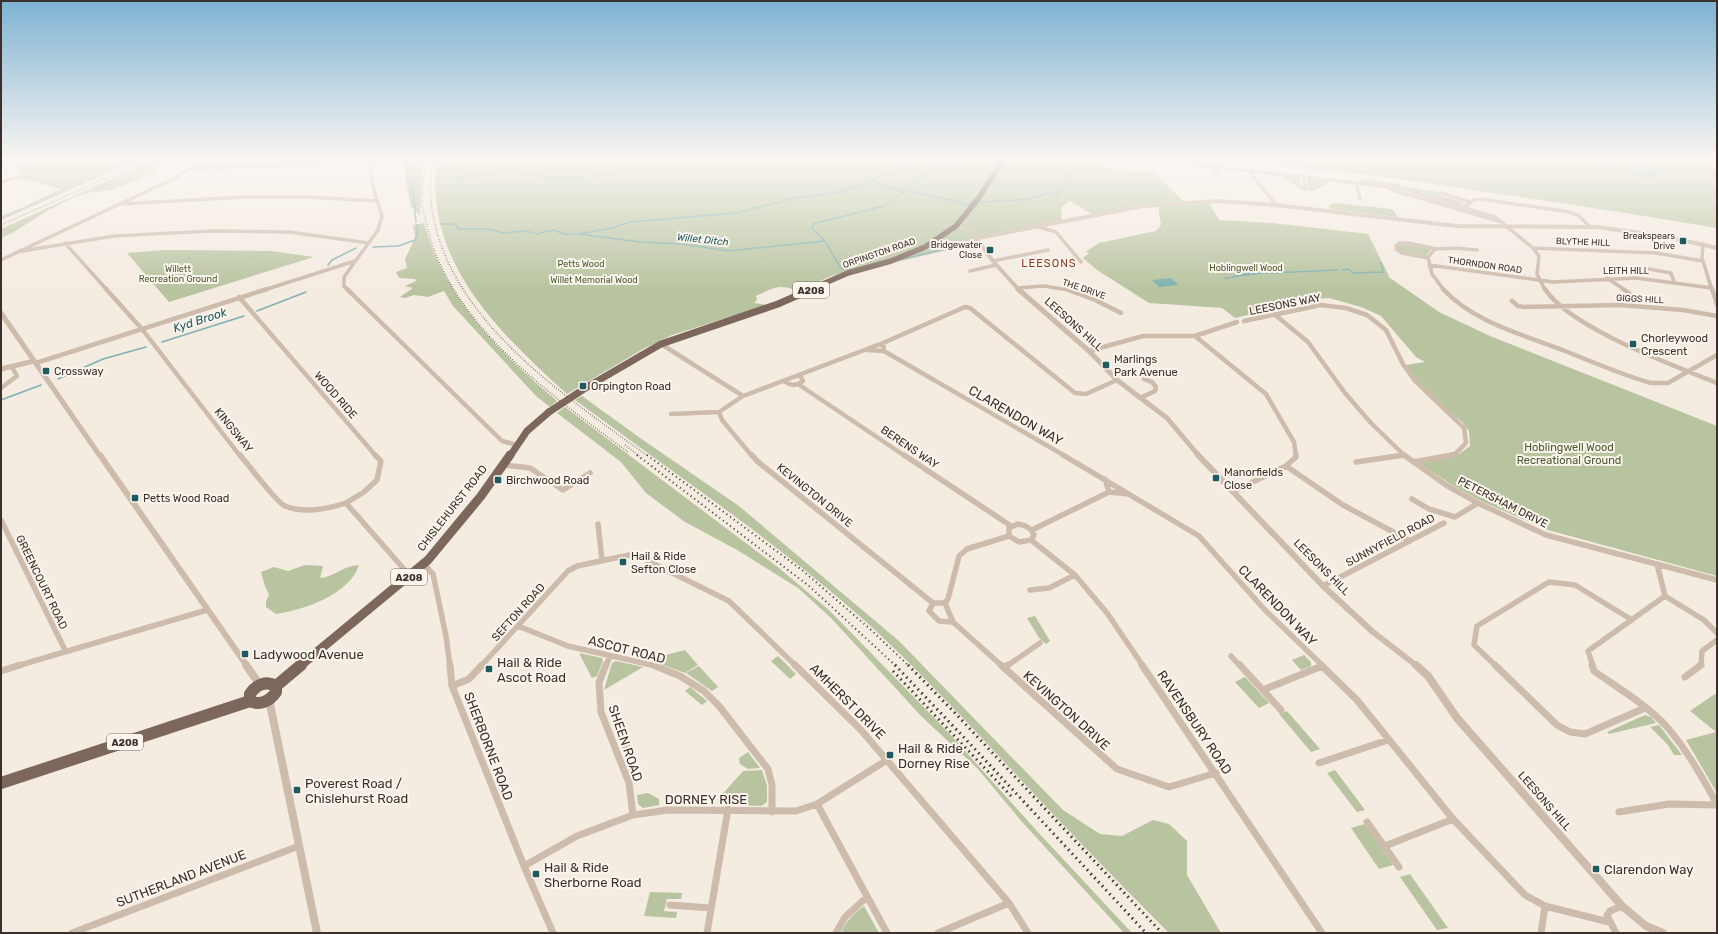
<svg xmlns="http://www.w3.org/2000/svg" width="1718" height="934" font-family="Rubik,sans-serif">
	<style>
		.green { fill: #b8c4a0 }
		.water { fill: #7fb0b2 }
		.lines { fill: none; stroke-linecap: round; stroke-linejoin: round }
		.stream { stroke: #7fb0b2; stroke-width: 1.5 }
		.minor-far3 { stroke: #cdbbac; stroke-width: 3.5 }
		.minor-far2 { stroke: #cdbbac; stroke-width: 4.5 }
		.minor-far1 { stroke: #cdbbac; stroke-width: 5.5 }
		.minor { stroke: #cdbbac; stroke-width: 7 }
		.tertiary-far3 { stroke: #cdbbac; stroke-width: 4 }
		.tertiary-far2 { stroke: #cdbbac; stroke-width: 5 }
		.tertiary-far1 { stroke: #cdbbac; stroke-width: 6 }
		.tertiary { stroke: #cdbbac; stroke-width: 8 }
		.primary-far3 { stroke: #7d675c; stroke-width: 5.5 }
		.primary-far2 { stroke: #7d675c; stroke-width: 7 }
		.primary-far1 { stroke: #7d675c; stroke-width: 9 }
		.primary { stroke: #7d675c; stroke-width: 12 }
		.rail-far2 { stroke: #3b302b; stroke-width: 1.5; stroke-dasharray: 0.5 2; stroke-linecap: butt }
		.rail-far1 { stroke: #3b302b; stroke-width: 2; stroke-dasharray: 1 3.5; stroke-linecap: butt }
		.rail { stroke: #3b302b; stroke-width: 3; stroke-dasharray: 1.5 4; stroke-linecap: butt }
		.primary-bridge { stroke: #7d675c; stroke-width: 7 }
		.poi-dot { fill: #1f5a5e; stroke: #fbf5ee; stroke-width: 1.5 }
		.labels { text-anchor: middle; stroke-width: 4; stroke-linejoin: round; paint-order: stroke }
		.far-poi-label { font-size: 9px; fill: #3b302b; stroke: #fbf5ee; text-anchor: end }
		.far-street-label { font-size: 9px; fill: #3b302b; stroke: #fbf5ee }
		.far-park-label { font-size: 9px; fill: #4a5a2e; stroke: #fbf5ee }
		.far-water-label { font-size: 10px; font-style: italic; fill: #1f5a5e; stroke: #fbf5ee }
		.shield { fill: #fbf5ee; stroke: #756b66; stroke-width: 1 }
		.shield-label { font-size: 10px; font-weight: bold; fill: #3b302b }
		.far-quarter-label { font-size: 11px; letter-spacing: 1px; fill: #8c3b22; stroke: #fbf5ee }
		.street-label { font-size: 11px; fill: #3b302b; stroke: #fbf5ee }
		.poi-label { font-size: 11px; fill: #3b302b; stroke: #fbf5ee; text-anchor: start }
		.park-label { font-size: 11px; fill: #4a5a2e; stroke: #fbf5ee }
		.water-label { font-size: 12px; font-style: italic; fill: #1f5a5e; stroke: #fbf5ee }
		.near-street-label { font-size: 13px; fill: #3b302b; stroke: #fbf5ee }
		.near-poi-label { font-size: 13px; fill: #3b302b; stroke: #fbf5ee; text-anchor: start }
	</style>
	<rect width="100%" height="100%" fill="#f4ebe1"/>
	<path class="green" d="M22 160H138L1 220V216C22 209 41 198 61 189L19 178 21 174 17 169Z
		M153 160H169L165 164 155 166 157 169 153 171 152 174 110 190 87 193 74 197 47 211 14 232 1 238V229Z
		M405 160H421L422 161 420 216 411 206 406 183Z
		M437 160H732L733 162 743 160H1097L1111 169 1154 173 1183 201 1141 205 1094 215 1070 201 1061 208 1062 221 976 238 979 243 874 267 871 265 831 276 798 291C779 283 773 288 756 296L757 300 754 303 767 305 672 335 643 349 567 394C499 333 423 260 437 160Z
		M1259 160H1717V228C1612 210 1506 195 1400 179 1352 173 1305 169 1259 160Z
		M1280 175 1299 177 1301 187 1308 188 1307 178 1330 181 1314 191 1302 190Z
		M1362 179 1399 184 1400 185 1426 191 1422 193 1362 182Z
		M1429 190 1440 193 1438 195 1465 203 1460 205 1424 194Z
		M1335 203 1392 209 1398 217 1330 209 1329 206Z
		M1210 204 1219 220 1273 223 1368 234 1390 278 1439 312 1490 336 1717 426V576L1548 530 1481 501 1449 483 1418 462 1459 454 1470 446 1469 431 1462 422 1440 404 1418 383 1406 365 1425 362 1416 357 1381 316 1361 307 1329 298 1295 300 1290 305 1235 318 1222 308 1149 303 1097 270 1083 258 1089 253 1085 252 1099 243 1156 231 1161 225 1158 206Z
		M424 223C445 299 499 352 557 401L550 407 536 396 453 306 444 291 428 297 414 295 405 298 400 297 413 288 405 286 416 281 415 279 399 278 396 272 407 268 405 259 415 238 413 225Z
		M1404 244 1431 249 1425 257 1403 253 1397 249 1399 245Z
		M166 250 271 251 314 257 169 302 127 253Z
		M582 396 643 440 739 506 899 641 1063 810 1100 834 1122 836 1153 820 1169 824 1187 841V875L1221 933H1169C1115 879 1062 824 1010 768 966 721 922 674 875 630 782 545 676 475 575 400Z
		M565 407 779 568 830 611 948 732 1036 830 1132 933H1124L1023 823 977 768 922 717 831 618 798 588 739 551 685 522 646 493 621 462 557 413Z
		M305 565 323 566 320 578C337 576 342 566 359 565 350 594 304 610 276 614L266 607V601L269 595 265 586 261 572 274 567 288 571Z
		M1035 616 1050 641 1046 644 1039 638 1027 618Z
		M685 650 698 665 685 673 653 661 654 658Z
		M579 653 602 658 603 661 597 676 592 678Z
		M1304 655 1311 662V666L1301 670 1292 660Z
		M778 656 796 674 790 679 771 661Z
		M616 661 643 667 604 690 612 663Z
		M699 666 718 687 712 691 686 673Z
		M1245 677 1269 703 1259 708 1235 682Z
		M690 687 707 701 702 705 685 691Z
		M1715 694 1717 695V793L1686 740 1716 732 1690 711Z
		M1287 711 1320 749 1311 752 1279 714Z
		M1645 715 1651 717 1656 723 1609 734 1607 732Z
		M1659 725 1682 755H1674L1668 745 1650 727Z
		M622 729 636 757 628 760 615 732Z
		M748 752 760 768 748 769 740 764 739 758Z
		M762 770 767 786V802L761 806 718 804 719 798 743 771Z
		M1335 770 1365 810 1357 812 1327 773Z
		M648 793 659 799V805L643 808 638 804 637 795Z
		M1365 824 1393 865 1379 869 1351 828Z
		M1410 874 1448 928 1437 930 1400 877Z
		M650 892 682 893 681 899H667L664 911 677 912 676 918 644 916Z
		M864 906 879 933H841C846 921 854 913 864 906Z"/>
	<path class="water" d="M1609 160 1635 165 1615 162V169L1641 174 1647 170 1636 167 1637 165 1658 172 1652 178 1610 169Z
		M1171 278 1178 285 1159 287 1152 280Z"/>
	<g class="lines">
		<path class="stream" d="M405 160 404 162 408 166 406 175 412 182 416 222
			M479 175 508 171 551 178 587 177
			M437 177 446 178
			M591 177 622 171
			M450 178 475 176
			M874 180 885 186 904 192
			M411 181 419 178
			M907 190 935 197
			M938 197 969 205 973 201
			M1030 199 1047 193 1059 194 1060 188 1064 187 1069 175 1068 170
			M1007 201 1026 199
			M979 202 1004 201
			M440 224H455L458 229H490L503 233 526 231 537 234 553 230 564 234H579L612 228 630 222 737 213 795 198 841 192 924 160
			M579 234 640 242 682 244 729 251 825 241
			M373 247 398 246 415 240 418 232 417 225
			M899 260 976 241
			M328 265 332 260 356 248
			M840 267 825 241 812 228 813 224 884 206 904 192 928 171 958 160
			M841 268 849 270
			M1342 270 1348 269 1354 273 1383 272 1381 263
			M1247 275 1244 274 1256 271 1270 273 1337 270
			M1231 277 1262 273
			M1225 278H1229
			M257 311 306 292
			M162 342 244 316
			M58 379 103 359 146 347
			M1 400 41 385"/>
		<path class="minor-far3" d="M1 163 7 173
			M1197 165 1401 188 1495 217 1533 248 1539 256 1537 274 1545 290
			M190 169 364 160
			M1251 171C1256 185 1269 192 1275 205
			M1216 173 1217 161
			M1303 177 1305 187
			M1 182 29 174
			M1356 183 1360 199
			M1389 189 1502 222
			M1441 193 1470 202
			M121 204 244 197H309L377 201
			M1464 207 1474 200 1481 199 1569 212 1578 215 1590 227
			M1039 227 1056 232 1081 262
			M65 243 107 290
			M1703 244 1702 258 1712 290
			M1533 248 1656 253 1703 261
			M1435 249 1428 257 1432 274 1444 290
			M22 251 114 236 212 231 289 232 369 243
			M1428 258 1402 253 1396 249V246L1400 243H1408L1437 249 1454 248 1477 250
			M1 260 175 178 203 160
			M993 261 1048 250
			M1429 265 1553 282 1636 278 1712 288
			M1649 269 1671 273 1674 282
			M970 271 996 265
			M1607 278 1625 290
			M1017 288 1044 286 1069 290
			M264 290 355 261
			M348 290 344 286V277L378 230 382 216 374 191 369 160"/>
		<path class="minor-far2" d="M106 289 142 329 240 456
			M347 289 502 441 517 445
			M1066 289 1095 300 1121 313
			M1443 289C1473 322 1524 335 1565 351 1593 362 1622 375 1651 383H1668L1717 355
			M1545 289C1570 328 1673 365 1717 383
			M1623 289 1629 293
			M1712 289 1717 304
			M239 297 376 456
			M1512 301 1518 306 1524 307 1620 305 1683 310 1717 316
			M1274 314 1308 342 1345 393 1371 423 1405 456
			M1244 321 1321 305 1346 308 1367 315 1386 330 1403 364 1415 381 1464 428 1466 443 1455 454 1447 456
			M1195 336 1237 322
			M883 343 884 351 1065 456
			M661 344 743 396 883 343 965 307 970 308 1075 393 1086 394 1117 380
			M867 350 884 351
			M1089 351 1143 336H1195L1266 394 1294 442 1296 456
			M36 363 267 289
			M784 381C791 386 796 386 803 381L800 375
			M798 384 905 456
			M1 388 17 376 12 367
			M743 396 719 412 722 420 752 456
			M1140 398 1155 391 1156 387 1152 382 1144 379
			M671 414 719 412
			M1401 456 1404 455"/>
		<path class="minor-far1" d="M240 455C247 463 278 504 285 506 304 514 327 509 346 503L410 576
			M752 455 757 461 933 603 929 611 939 621 953 622 1002 666
			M904 455 1011 526
			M1063 455 1199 536 1264 609 1323 666
			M1404 455 1446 485 1478 503 1546 535 1717 580
			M1356 462 1404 455
			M1413 462 1452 455
			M503 465 530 468 563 490 590 473
			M1286 466 1343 505 1410 541
			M1105 479 1109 492
			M1234 491 1286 466 1296 457V455
			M1412 499 1429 509 1455 517 1478 503
			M346 503 364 492 377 480 381 461 375 455
			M1 520 66 652
			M598 524 602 560
			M1018 524C1025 525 1031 527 1034 535L1031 540 1019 542 1009 536V528Z
			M1032 530 1109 492 1129 494
			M1031 540 1075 575 1107 613 1143 666
			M424 564 433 574 446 636 450 666
			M1323 586 1444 523
			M1030 590 1049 588 1075 575
			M1665 596 1704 620 1717 633
			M933 603H945
			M953 622 945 603 948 599 959 556 967 549 1009 536
			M518 626 568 646 656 666
			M1231 656 1240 666
			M17 666 207 610
			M481 666 568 571 577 566 634 554 729 601 796 666
			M606 666 610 656
			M1007 666 1040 643
			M1496 666 1474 645 1477 626 1549 582 1575 585 1632 620
			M1593 666 1588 651 1665 596 1657 564
			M1699 666 1701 665 1702 651 1717 640"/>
		<path class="minor" d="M450 665 452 686 524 866 553 933
			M606 665 599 682 601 712 629 783 633 815
			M653 665 680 676 704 691 719 706 768 769 772 785V812
			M795 665 861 730 1009 903 1028 933
			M1001 665 1117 769 1169 787 1216 773
			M1142 665 1322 933
			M1240 665 1281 710
			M1321 665 1357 700 1453 819 1525 895 1545 906 1609 922
			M1495 665 1557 725 1570 732 1585 734 1645 708
			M1592 665 1594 671C1618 688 1647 705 1667 727 1687 750 1702 777 1717 804
			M1004 668 1008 665
			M1 671 20 665
			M1685 677 1701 665
			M452 686 469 679 482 665
			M1263 690 1322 666
			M1319 763 1388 740
			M817 804 887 933
			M1619 812 1669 804 1717 805
			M1367 822 1399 867
			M1385 846 1453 819
			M524 866 577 836 633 815 668 810 796 811 817 804 887 760
			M670 905 711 908
			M72 933 299 846
			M707 933 728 809
			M836 933 845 917 867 897
			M938 933 1009 903
			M1541 933 1545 906
			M1616 933 1607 915 1610 911 1622 906"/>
		<path class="tertiary-far3" d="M956 226 971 231 993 261 1019 290
			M978 238 1143 206 1217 201 1275 205 1457 226 1596 227 1663 236 1717 248"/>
		<path class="tertiary-far2" d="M1018 289 1089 351 1117 380 1167 418 1199 456
			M1 313 100 456
			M1 369 34 361"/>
		<path class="tertiary-far1" d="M100 455 247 666
			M1198 455 1323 586 1373 632 1417 666"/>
		<path class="tertiary" d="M246 665 260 685
			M1416 665 1428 676 1457 718 1622 906 1646 926 1663 933
			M269 699 317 933"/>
		<path class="primary-far3" d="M809 290 848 273 891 261 925 247 956 226 978 199 1003 160"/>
		<path class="primary-far2" d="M587 387 661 344 778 304 812 289
			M510 456 527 431 549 412"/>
		<path class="primary-far1" d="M300 666 428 560 481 496 510 455"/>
		<path class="primary" d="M276 686 301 665
			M250 701C260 706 270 701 276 692V686
			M250 701V694C256 685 266 680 276 686
			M1 783 250 701"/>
		<path class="rail-far2" d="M426 160C425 174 421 191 422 205 423 212 426 219 427 226 450 325 551 395 628 452
			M433 160C431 174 429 188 431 202 444 317 562 394 648 456
			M1 225 147 160
			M625 445 639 456"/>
		<path class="rail-far1" d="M637 455 809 586 896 666
			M647 455 802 570 870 629 909 666"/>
		<path class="rail" d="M895 665 973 747 1146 933
			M908 665 955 713 1162 933
			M893 671 1012 797"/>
		<path class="primary-bridge" d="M549 412 587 387"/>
	</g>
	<linearGradient id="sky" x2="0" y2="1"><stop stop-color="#7eb2d2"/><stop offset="0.55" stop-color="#faf6f2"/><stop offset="1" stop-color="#faf6f2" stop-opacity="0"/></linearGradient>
	<rect width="1718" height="290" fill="url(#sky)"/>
	<g class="poi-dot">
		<rect x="1679" y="237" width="8" height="8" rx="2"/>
		<rect x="986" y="246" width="8" height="8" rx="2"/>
		<rect x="1629" y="340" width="8" height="8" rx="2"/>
		<rect x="1102" y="361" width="8" height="8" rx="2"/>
		<rect x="42" y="367" width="8" height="8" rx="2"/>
		<rect x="579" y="382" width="8" height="8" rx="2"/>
		<rect x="1212" y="474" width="8" height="8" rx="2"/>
		<rect x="494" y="476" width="8" height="8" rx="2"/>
		<rect x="131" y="494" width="8" height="8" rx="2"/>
		<rect x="619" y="558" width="8" height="8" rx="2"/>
		<rect x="241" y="650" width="8" height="8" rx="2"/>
		<rect x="485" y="665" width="8" height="8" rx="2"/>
		<rect x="886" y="751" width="8" height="8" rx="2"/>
		<rect x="293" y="786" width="8" height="8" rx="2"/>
		<rect x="1592" y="865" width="8" height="8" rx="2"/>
		<rect x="532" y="870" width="8" height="8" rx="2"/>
	</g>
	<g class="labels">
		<g class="far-poi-label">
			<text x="1675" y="239">Breakspears<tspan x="1675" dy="10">Drive</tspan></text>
			<text x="982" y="248">Bridgewater<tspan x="982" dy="10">Close</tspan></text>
		</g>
		<g class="far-street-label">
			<text transform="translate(1583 242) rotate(2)" y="3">BLYTHE HILL</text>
			<text transform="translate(879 253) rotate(-19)" y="3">ORPINGTON ROAD</text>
			<text transform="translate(1485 265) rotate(8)" y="3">THORNDON ROAD</text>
			<text x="1626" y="274">LEITH HILL</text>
			<text transform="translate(1084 289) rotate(19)" y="3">THE DRIVE</text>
			<text transform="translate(1640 299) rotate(3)" y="3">GIGGS HILL</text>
		</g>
		<g class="far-park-label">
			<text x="581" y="267">Petts Wood</text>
			<text x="1246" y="271">Hoblingwell Wood</text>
			<text x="178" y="272">Willett<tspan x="178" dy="10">Recreation Ground</tspan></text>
			<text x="594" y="283">Willet Memorial Wood</text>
		</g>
		<g class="far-water-label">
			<text transform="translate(703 239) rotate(6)" y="4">Willet Ditch</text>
		</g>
		<g class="shield">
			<rect x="793" y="282" width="36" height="16" rx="3"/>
			<rect x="391" y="569" width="36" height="16" rx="3"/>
			<rect x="107" y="734" width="36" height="16" rx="3"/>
		</g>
		<g class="shield-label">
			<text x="811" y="294">A208</text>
			<text x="409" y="581">A208</text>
			<text x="125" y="746">A208</text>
		</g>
		<g class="far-quarter-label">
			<text x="1049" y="267">LEESONS</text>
		</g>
		<g class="street-label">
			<text transform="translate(1285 304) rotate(-11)" y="4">LEESONS WAY</text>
			<text transform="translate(1074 324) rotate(42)" y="4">LEESONS HILL</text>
			<text transform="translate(336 395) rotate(49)" y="4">WOOD RIDE</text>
			<text transform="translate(234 430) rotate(51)" y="4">KINGSWAY</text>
			<text transform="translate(910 447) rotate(34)" y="4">BERENS WAY</text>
			<text transform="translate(815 495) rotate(39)" y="4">KEVINGTON DRIVE</text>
			<text transform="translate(1503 502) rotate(27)" y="4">PETERSHAM DRIVE</text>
			<text transform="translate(452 508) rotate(-52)" y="4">CHISLEHURST ROAD</text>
			<text transform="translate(1390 540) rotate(-28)" y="4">SUNNYFIELD ROAD</text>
			<text transform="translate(1322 567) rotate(45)" y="4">LEESONS HILL</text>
			<text transform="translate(42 582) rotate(64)" y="4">GREENCOURT ROAD</text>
			<text transform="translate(518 612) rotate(-48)" y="4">SEFTON ROAD</text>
			<text transform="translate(1545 801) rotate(49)" y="4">LEESONS HILL</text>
		</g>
		<g class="poi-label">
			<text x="1641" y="342">Chorleywood<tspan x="1641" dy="13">Crescent</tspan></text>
			<text x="1114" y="363">Marlings<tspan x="1114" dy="13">Park Avenue</tspan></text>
			<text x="54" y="375">Crossway</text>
			<text x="591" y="390">Orpington Road</text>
			<text x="1224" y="476">Manorfields<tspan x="1224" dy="13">Close</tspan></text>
			<text x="506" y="484">Birchwood Road</text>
			<text x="143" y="502">Petts Wood Road</text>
			<text x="631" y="560">Hail &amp; Ride<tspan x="631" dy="13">Sefton Close</tspan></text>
		</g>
		<g class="park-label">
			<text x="1569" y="451">Hoblingwell Wood<tspan x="1569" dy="13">Recreational Ground</tspan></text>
		</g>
		<g class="water-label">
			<text transform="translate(200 320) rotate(-18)" y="4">Kyd Brook</text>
		</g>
		<g class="near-street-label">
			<text transform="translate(1016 415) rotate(30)" y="5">CLARENDON WAY</text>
			<text transform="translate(1278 605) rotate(46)" y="5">CLARENDON WAY</text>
			<text transform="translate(627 649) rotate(14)" y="5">ASCOT ROAD</text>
			<text transform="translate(848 701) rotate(45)" y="5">AMHERST DRIVE</text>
			<text transform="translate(1067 710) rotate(42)" y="5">KEVINGTON DRIVE</text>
			<text transform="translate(1195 722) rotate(56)" y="5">RAVENSBURY ROAD</text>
			<text transform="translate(626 743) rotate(71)" y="5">SHEEN ROAD</text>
			<text transform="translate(489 746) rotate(69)" y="5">SHERBORNE ROAD</text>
			<text x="706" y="804">DORNEY RISE</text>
			<text transform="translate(181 878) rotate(-21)" y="5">SUTHERLAND AVENUE</text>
		</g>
		<g class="near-poi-label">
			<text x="253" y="659">Ladywood Avenue</text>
			<text x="497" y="667">Hail &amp; Ride<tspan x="497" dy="15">Ascot Road</tspan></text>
			<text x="898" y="753">Hail &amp; Ride<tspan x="898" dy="15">Dorney Rise</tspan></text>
			<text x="305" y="788">Poverest Road /<tspan x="305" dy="15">Chislehurst Road</tspan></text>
			<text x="544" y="872">Hail &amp; Ride<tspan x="544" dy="15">Sherborne Road</tspan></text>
			<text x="1604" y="874">Clarendon Way</text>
		</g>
	</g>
	<rect width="1718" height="934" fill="none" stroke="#3b302b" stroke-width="4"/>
</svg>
